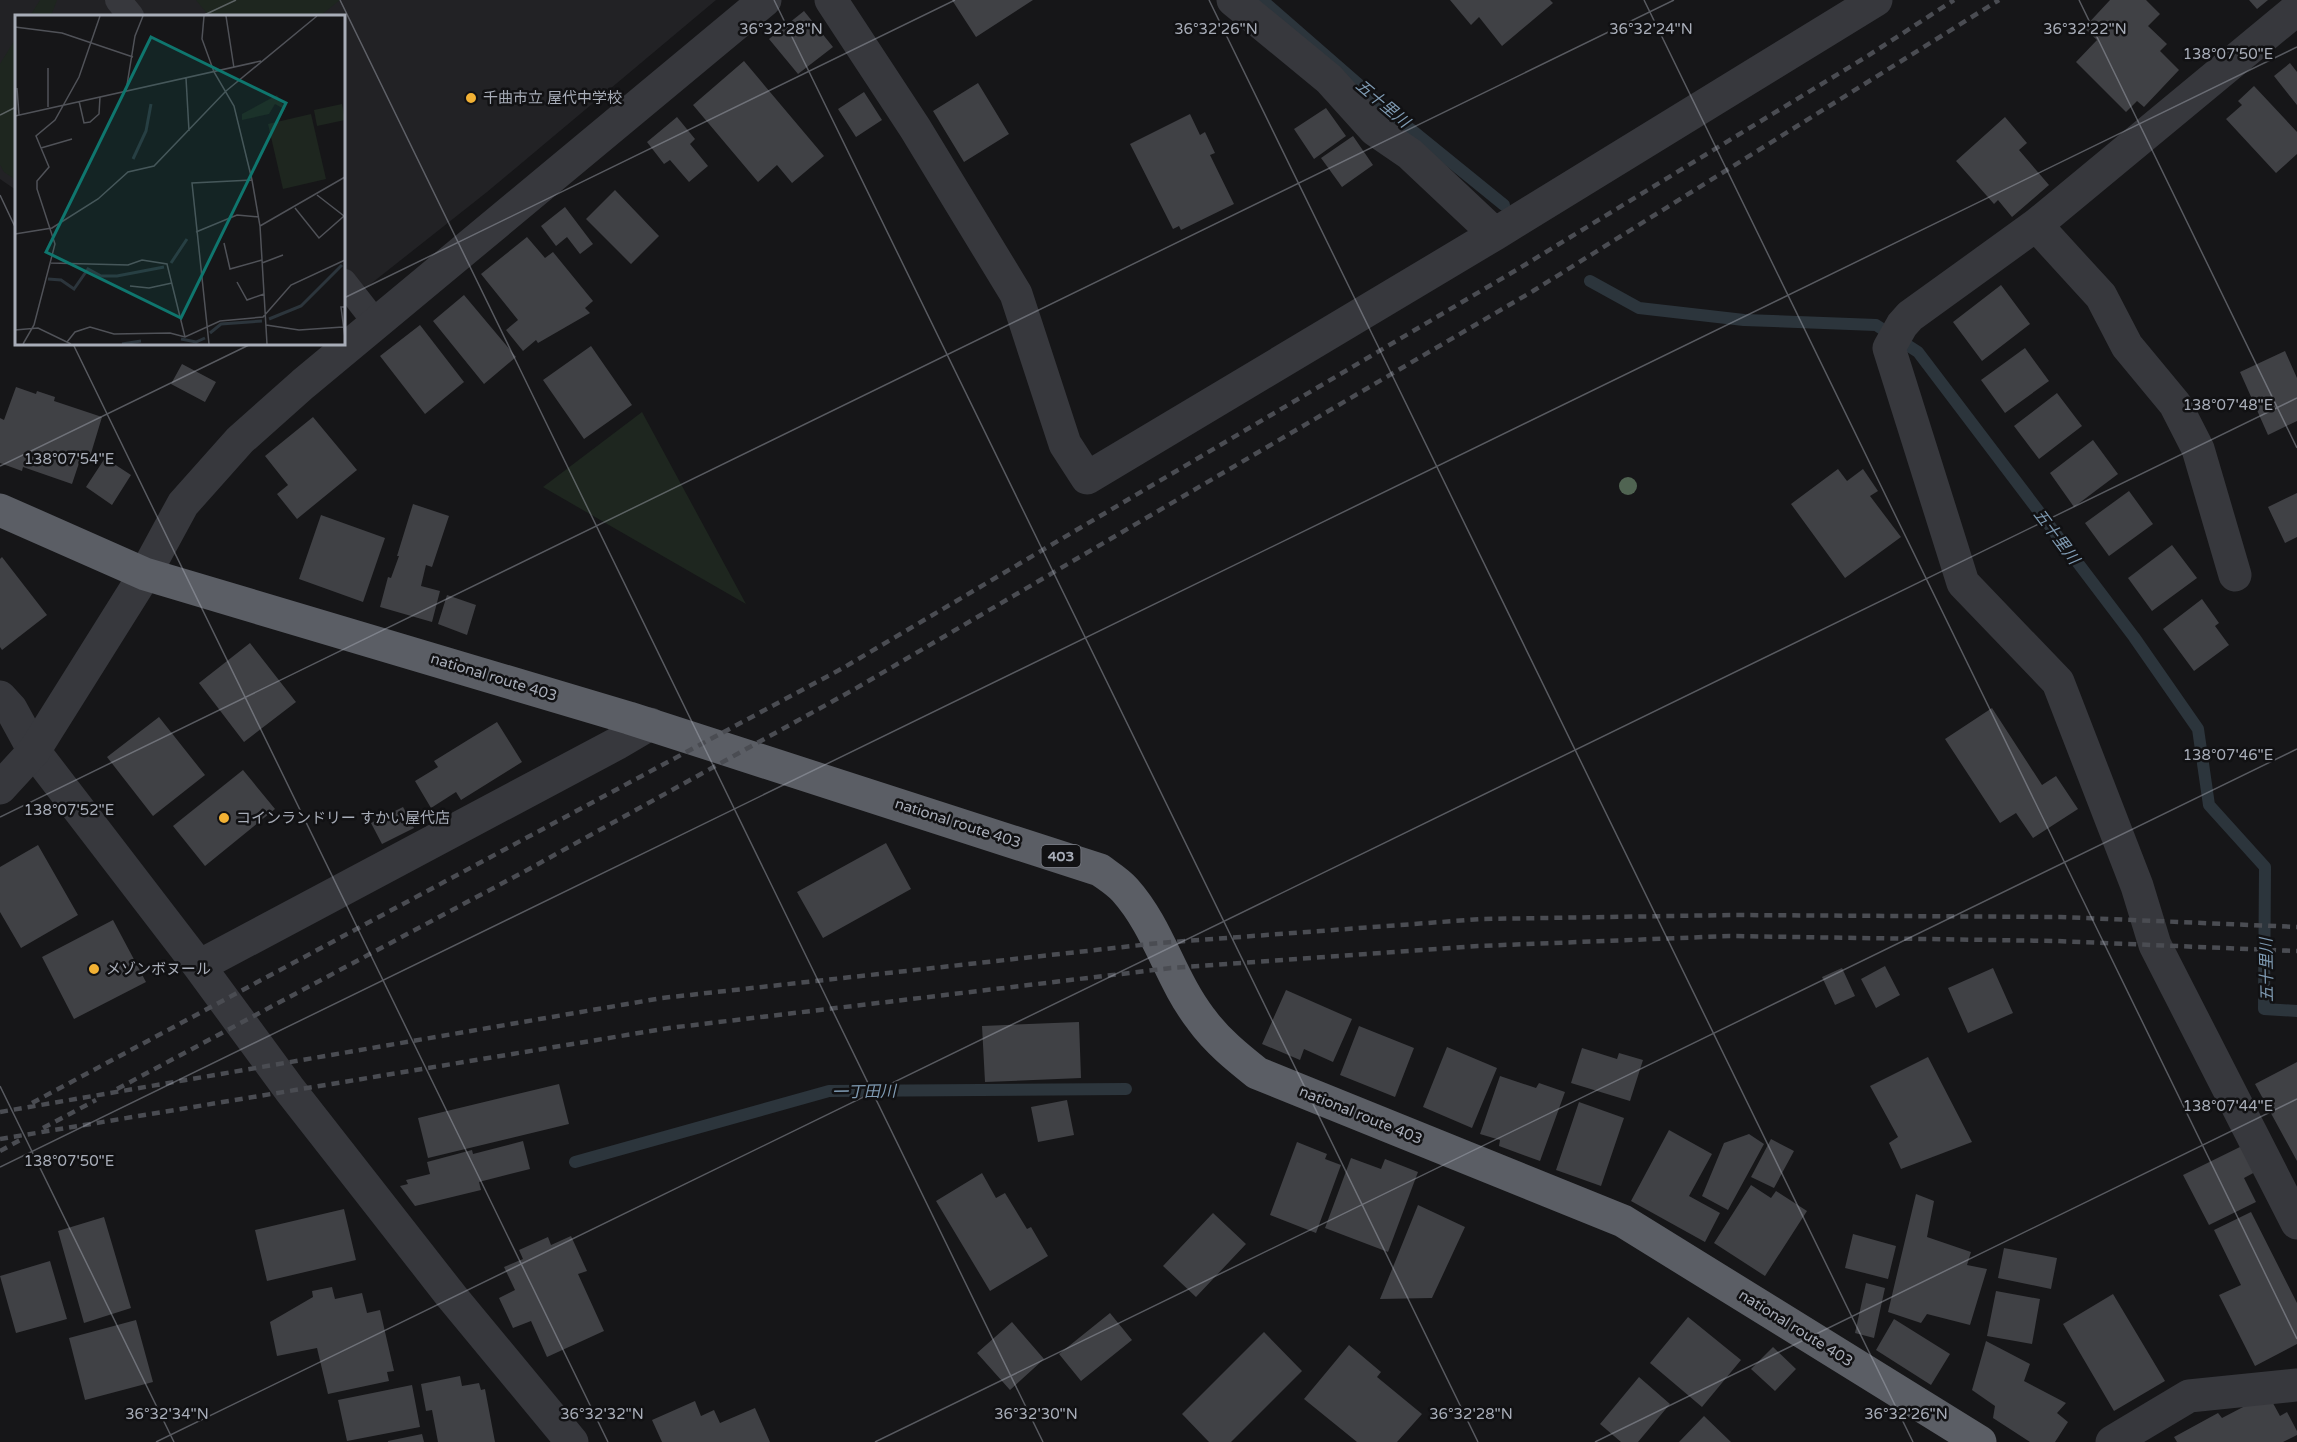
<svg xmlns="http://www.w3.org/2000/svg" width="2297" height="1442" font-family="'Varela Round','Noto Sans JP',sans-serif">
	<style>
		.built { fill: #222225 }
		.green { fill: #1e261f }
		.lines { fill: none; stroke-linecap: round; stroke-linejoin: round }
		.stream { stroke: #2c353c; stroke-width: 12 }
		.building { fill: #404145 }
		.service { stroke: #37383d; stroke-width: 26 }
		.minor { stroke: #37383d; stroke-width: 33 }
		.tertiary { stroke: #37383d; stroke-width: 33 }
		.trunk { stroke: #5b5e65; stroke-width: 33 }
		.rail { stroke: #4a4c52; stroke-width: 4.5; stroke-dasharray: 8 6; stroke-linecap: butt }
		.tree { fill: #506452 }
		.ticks { fill: none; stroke: #a8adb8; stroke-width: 1.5; stroke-opacity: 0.45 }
		.poi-dot { fill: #f2b134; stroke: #111113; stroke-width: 2 }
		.labels { text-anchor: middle; stroke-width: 5; stroke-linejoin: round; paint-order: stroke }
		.shield { fill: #111113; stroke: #7b7e86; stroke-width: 1.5 }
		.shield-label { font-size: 14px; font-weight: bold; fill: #a8adb8 }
		.poi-label { font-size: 15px; fill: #a8adb8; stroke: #111113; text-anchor: start }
		.street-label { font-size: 15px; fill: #a8adb8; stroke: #111113 }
		.water-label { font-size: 16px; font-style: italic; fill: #7f9bb3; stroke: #111113 }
		.inset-river { fill: none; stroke: #2c353c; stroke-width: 3 }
		.inset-road { fill: none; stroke: #505258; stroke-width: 1.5 }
		.view { fill: #0f766e; fill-opacity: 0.15; stroke: #0f766e; stroke-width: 3 }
		.inset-edge { fill: none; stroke: #a8adb8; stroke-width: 3 }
		.ticks-label { font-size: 15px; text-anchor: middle; fill: #a8adb8; stroke: #111113; stroke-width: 5; stroke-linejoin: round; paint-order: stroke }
	</style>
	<rect width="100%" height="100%" fill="#161618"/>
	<path class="built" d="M0 0H716L487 192 344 305V16H16V190L0 179Z"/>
	<path class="green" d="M40 0H57L51 16H30Z
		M196 0H340L320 16H209Z
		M16 38V180L4 172 0 165V64Z
		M642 412 746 604 543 487Z"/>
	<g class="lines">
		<path class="stream" d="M1262 0 1403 123 1504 205
			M1590 281 1639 308 1744 320 1876 325 1918 352 2134 637 2198 729 2209 805 2265 867 2264 1009 2297 1011
			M575 1162 829 1091 1126 1089"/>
	</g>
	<path class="building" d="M952 0H1033L976 37Z
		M1450 0H1550L1553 3 1502 46 1479 17 1471 25Z
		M2110 0H2146L2160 14 2148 26 2167 44 2160 51 2179 70 2144 107 2137 101 2126 112 2076 62 2097 40 2084 28Z
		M2249 0H2268L2257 9Z
		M804 11 833 47 798 74 769 39Z
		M744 61 824 156 792 183 777 165 758 182 693 105Z
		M2290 63 2297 72V105L2274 76Z
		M978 83 1009 134 964 162 933 111Z
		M2254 86 2297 132V154L2276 173 2226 119 2242 105 2238 101Z
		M864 92 882 120 856 137 838 109Z
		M1326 108 1346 136 1314 159 1294 129Z
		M1190 114 1200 135 1205 132 1215 153 1210 155 1234 204 1181 230 1179 226 1173 229 1130 144Z
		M677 117 695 139 690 144 708 166 689 182 670 160 664 164 647 142Z
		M2005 117 2027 143 2019 150 2049 185 2012 217 1998 200 1994 204 1956 161Z
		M1353 136 1373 165 1342 187 1321 158Z
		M615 190 659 236 631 264 586 219Z
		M565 207 593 244 580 254 567 237 556 246 541 226Z
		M527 237 545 258 553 252 593 301 585 308 590 313 538 343 536 340 523 351 506 330 518 320 481 274Z
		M2001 285 2030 324 1982 361 1953 322Z
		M464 295 516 357 484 384 433 321Z
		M420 325 464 382 425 414 380 356Z
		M591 346 632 405 584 439 543 380Z
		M2025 348 2049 381 2005 413 1981 380Z
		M2285 351 2297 378V421L2268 435 2240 372Z
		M182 364 216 382 205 402 171 384Z
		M16 387 36 394 37 391 55 397 54 401 102 417 89 460 81 457 72 484 23 467 22 471 0 463V418L4 420Z
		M2057 393 2082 426 2039 459 2014 426Z
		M313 417 357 470 297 519 277 494 288 485 265 456Z
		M2093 440 2118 474 2074 507 2050 473Z
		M105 458 131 475 112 505 86 487Z
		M1838 469 1847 481 1863 469 1878 491 1870 496 1901 537 1845 578 1791 504Z
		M2129 491 2153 524 2109 556 2085 523Z
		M2297 493V537L2285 543 2268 507Z
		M413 504 449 516 432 567 426 565 421 586 440 591 432 622 380 607 388 577 391 578 399 556H397Z
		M321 515 385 538 363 602 299 579Z
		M2172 545 2197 578 2152 611 2128 578Z
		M2 557 47 615 2 650 0 647V559Z
		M447 595 476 605 467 635 438 624Z
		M2202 599 2219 623 2215 626 2229 645 2194 671 2163 629Z
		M250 643 296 702 244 742 199 683Z
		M1992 708 2042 785 2056 776 2078 809 2033 838 2016 813 2000 823 1945 739Z
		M159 717 205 775 153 816 107 757Z
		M497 722 522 762 461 800 456 792 431 808 415 781 438 767 434 761Z
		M243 770 275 809 205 866 173 826Z
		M403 807 414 828 382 844 371 823Z
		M886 843 911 889 823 938 797 892Z
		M38 845 78 915 21 948 0 912V867Z
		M113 920 146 982 74 1019 42 957Z
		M1885 966 1900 995 1876 1008 1861 979Z
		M1842 968 1855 996 1835 1005 1822 977Z
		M1993 968 2013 1013 1968 1033 1948 988Z
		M1286 990 1352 1019 1333 1062 1304 1049 1300 1060 1262 1044Z
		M1079 1022 1081 1078 985 1082 982 1026Z
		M1359 1026 1414 1048 1395 1097 1340 1075Z
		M1447 1047 1497 1068 1472 1128 1423 1107Z
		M1582 1048 1617 1059 1619 1053 1643 1060 1630 1101 1571 1083Z
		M1928 1057 1972 1142 1901 1169 1889 1143 1898 1137 1870 1086Z
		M2297 1062V1161L2255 1084Z
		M1500 1076 1536 1088 1539 1083 1565 1092 1540 1161 1499 1146 1500 1140 1480 1134Z
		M559 1084 569 1124 428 1158 418 1118Z
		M1067 1100 1074 1135 1038 1142 1031 1107Z
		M1579 1102 1624 1118 1601 1186 1556 1170Z
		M1669 1130 1712 1154 1689 1196 1720 1213 1705 1242 1631 1201Z
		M1749 1134 1764 1144 1728 1210 1702 1196 1724 1143Z
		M1771 1139 1794 1151 1774 1188 1751 1177Z
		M523 1141 530 1169 479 1182 481 1190 415 1206 400 1186 408 1184 406 1180 430 1174 427 1162 472 1150 473 1154Z
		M1297 1142 1327 1154 1325 1159 1341 1165 1316 1233 1270 1215Z
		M2244 1145 2257 1171 2244 1178 2256 1202 2209 1225 2183 1175Z
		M1351 1158 1381 1169 1385 1159 1418 1172 1388 1252 1325 1228Z
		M982 1173 996 1198 1005 1193 1027 1229 1031 1227 1048 1256 990 1291 936 1201Z
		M1751 1185 1771 1198 1776 1191 1807 1211 1765 1276 1714 1243Z
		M1916 1194 1934 1201 1927 1237 1971 1252 1967 1265 1987 1269 1970 1325 1927 1314 1921 1323 1888 1312Z
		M1418 1205 1465 1227 1432 1298 1380 1299Z
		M344 1209 356 1260 267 1281 255 1230Z
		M2251 1212 2297 1303V1344L2255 1366 2219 1295 2241 1285 2214 1230Z
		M1213 1213 1246 1244 1196 1297 1163 1266Z
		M104 1217 131 1308 84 1323 58 1231Z
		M1853 1234 1896 1246 1888 1279 1845 1268Z
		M571 1236 587 1271 578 1274 604 1331 547 1357 531 1321 513 1328 499 1298 515 1290 504 1267 523 1259 519 1250 548 1237 551 1245Z
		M2004 1248 2057 1258 2051 1289 1998 1278Z
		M50 1261 67 1319 16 1333 0 1276Z
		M1866 1283 1885 1288 1874 1338 1855 1333Z
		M332 1287 335 1299 362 1293 367 1313 380 1310 394 1371 387 1372 389 1381 328 1394 317 1348 277 1356 270 1322 313 1297 312 1291Z
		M1996 1291 2040 1299 2032 1344 1987 1336Z
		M2113 1294 2165 1381 2114 1411 2063 1324Z
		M1110 1313 1132 1340 1081 1381 1059 1354Z
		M1688 1317 1741 1360 1702 1407 1650 1363Z
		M1894 1319 1950 1354 1931 1385 1876 1350Z
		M136 1320 153 1382 85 1400 69 1338Z
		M1012 1322 1044 1359 1010 1390 977 1353Z
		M1264 1332 1302 1371 1231 1442H1209L1182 1414Z
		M1986 1341 2030 1364 2024 1381 2066 1403 2057 1413 2068 1422 2055 1442H2030L1993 1418 1995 1406 1972 1390Z
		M1349 1345 1381 1372 1377 1377 1422 1414 1397 1442H1357L1304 1399Z
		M1773 1347 1796 1369 1775 1391 1751 1369Z
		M460 1376 462 1386 479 1383 481 1390 485 1389 495 1442H438L432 1410 426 1411 421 1384Z
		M1639 1377 1670 1404 1638 1442H1621L1600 1424Z
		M412 1385 420 1427 347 1441 338 1400Z
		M2268 1394 2280 1416 2287 1412 2297 1431V1435L2283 1442H2177L2174 1437 2218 1413 2222 1418Z
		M695 1401 701 1416 714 1410 720 1423 755 1408 770 1442H662L652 1420Z
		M1704 1416 1731 1442H1679Z
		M422 1434 424 1442H388V1441Z"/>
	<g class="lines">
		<path class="service" d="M118 0 131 16
			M344 282 376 323"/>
		<path class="minor" d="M831 0 915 128 1016 294 1065 444 1087 478 1495 234 1876 0
			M1233 0 1329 79 1375 130 1410 154 1495 234
			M2297 9 2036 225 1910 316 1902 325 1889 348 1963 583 2058 682 2137 886 2155 945 2297 1223
			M2036 225 2101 296 2127 346 2175 404 2198 449 2235 575
			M0 697 11 709 34 751 199 966 290 1090 452 1297 572 1442
			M199 966 616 744 650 724
			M2112 1442 2189 1396 2297 1385"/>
		<path class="tertiary" d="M0 788 34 751 145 574 183 504 240 440 303 384 765 0"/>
		<path class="trunk" d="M0 510 145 574 629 718 1100 870C1108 876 1118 882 1125 890 1159 928 1170 979 1201 1019 1217 1041 1237 1057 1257 1073L1623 1221 1980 1442"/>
		<path class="rail" d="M117 1089 529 869 853 690 1533 291 1999 0
			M32 1103 843 668 1518 269 1866 57 1954 0
			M0 1112 662 998 1159 943 1481 919 1733 915 2061 917 2297 927
			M43 1128 96 1100
			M0 1139 669 1028 1171 968 1478 946 1730 936 2056 941 2297 951
			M0 1151 22 1139"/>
	</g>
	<circle class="tree" cx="1628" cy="486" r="9"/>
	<path class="ticks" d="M340 0 1043 1442M774 0 1478 1442M1209 0 1913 1442M1644 0 2297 1339M2079 0 2297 448M202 16 236 0M0 115 16 107M0 195 16 229M344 298 955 0M73 344 608 1442M0 466 251 344M0 817 1674 0M0 1086 174 1442M0 1167 2297 47M156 1442 2297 398M875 1442 2297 749M1595 1442 2297 1099"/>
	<g class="poi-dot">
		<circle cx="471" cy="98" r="6"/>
		<circle cx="224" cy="818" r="6"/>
		<circle cx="94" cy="969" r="6"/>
	</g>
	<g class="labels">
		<rect class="shield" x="1041.5" y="845" width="39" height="22" rx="4.5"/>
		<g class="shield-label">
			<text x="1061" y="861">403</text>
		</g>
		<g class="poi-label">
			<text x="483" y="103">千曲市立 屋代中学校</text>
			<text x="236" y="823">コインランドリー すかい屋代店</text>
			<text x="106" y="974">メゾンボヌール</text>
		</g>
		<g class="street-label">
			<text transform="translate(494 677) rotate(17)" y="5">national route 403</text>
			<text transform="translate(958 823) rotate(18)" y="5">national route 403</text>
			<text transform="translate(1361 1115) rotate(22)" y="5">national route 403</text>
			<text transform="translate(1796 1328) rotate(32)" y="5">national route 403</text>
		</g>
		<g class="water-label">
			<text transform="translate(1383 103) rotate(40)" y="6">五十里川</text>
			<text transform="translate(2057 536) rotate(53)" y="6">五十里川</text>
			<text transform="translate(2266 970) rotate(-91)" y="6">五十里川</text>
			<text transform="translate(864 1091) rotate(-1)" y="6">一丁田川</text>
		</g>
	</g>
	<g transform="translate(15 15)">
		<rect width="330" height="330" fill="#161618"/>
		<path d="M262 80 271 95 260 89 254 99 227 105V99ZM327 89 330 105 302 111 299 95ZM296 99 311 164 268 174 253 109Z" fill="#1e261f"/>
		<path class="inset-river" d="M118 144 131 116 136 89M156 248 172 224M33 264 46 265 59 274 73 254 86 261H102L149 252M254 304 286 291 327 250M195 318 206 309 247 306M166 324 181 327 190 323M107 329 126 326"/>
		<path class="inset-road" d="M189 1 187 24 199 57 219 91 237 165 245 211 252 329M211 1 219 53M0 12 47 18 118 42M33 53V92M171 63 174 116M2 73 4 100M111 76 120 21 128 1M64 86 69 108 75 107 84 99 85 82M0 101 246 46M26 133 57 124M280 193 304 223 329 201 302 180M245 211 330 162M181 217 222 200 244 202M0 219 37 213 83 184 113 157 139 151 211 76 302 1M209 228 215 254 247 245M36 248 113 250 127 245 152 249 170 322M247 248 268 240M222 267 232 285 249 279M115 271 134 273 157 268M330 292H326L330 323M251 310 284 315 328 312M0 315 23 313 56 329M52 327 60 317 75 312 99 319 155 318 170 322 205 306 248 302 276 270 330 245M8 329 19 310 40 229 22 174V166L34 152 21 121 40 105 64 62 85 1M194 329 177 168 237 165"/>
		<path class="view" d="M136 22 271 88 166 303 31 237Z"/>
		<rect width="330" height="330" class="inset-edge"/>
	</g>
	<g class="ticks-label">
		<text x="781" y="34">36°32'28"N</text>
		<text x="1216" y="34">36°32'26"N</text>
		<text x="1651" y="34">36°32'24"N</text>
		<text x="2085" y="34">36°32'22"N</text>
		<text x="2228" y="59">138°07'50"E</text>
		<text x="2228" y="410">138°07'48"E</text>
		<text x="69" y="464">138°07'54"E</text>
		<text x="2228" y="760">138°07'46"E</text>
		<text x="69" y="815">138°07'52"E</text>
		<text x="2228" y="1111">138°07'44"E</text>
		<text x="69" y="1166">138°07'50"E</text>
		<text x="167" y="1419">36°32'34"N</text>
		<text x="602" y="1419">36°32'32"N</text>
		<text x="1036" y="1419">36°32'30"N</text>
		<text x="1471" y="1419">36°32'28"N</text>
		<text x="1906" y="1419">36°32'26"N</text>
	</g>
</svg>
